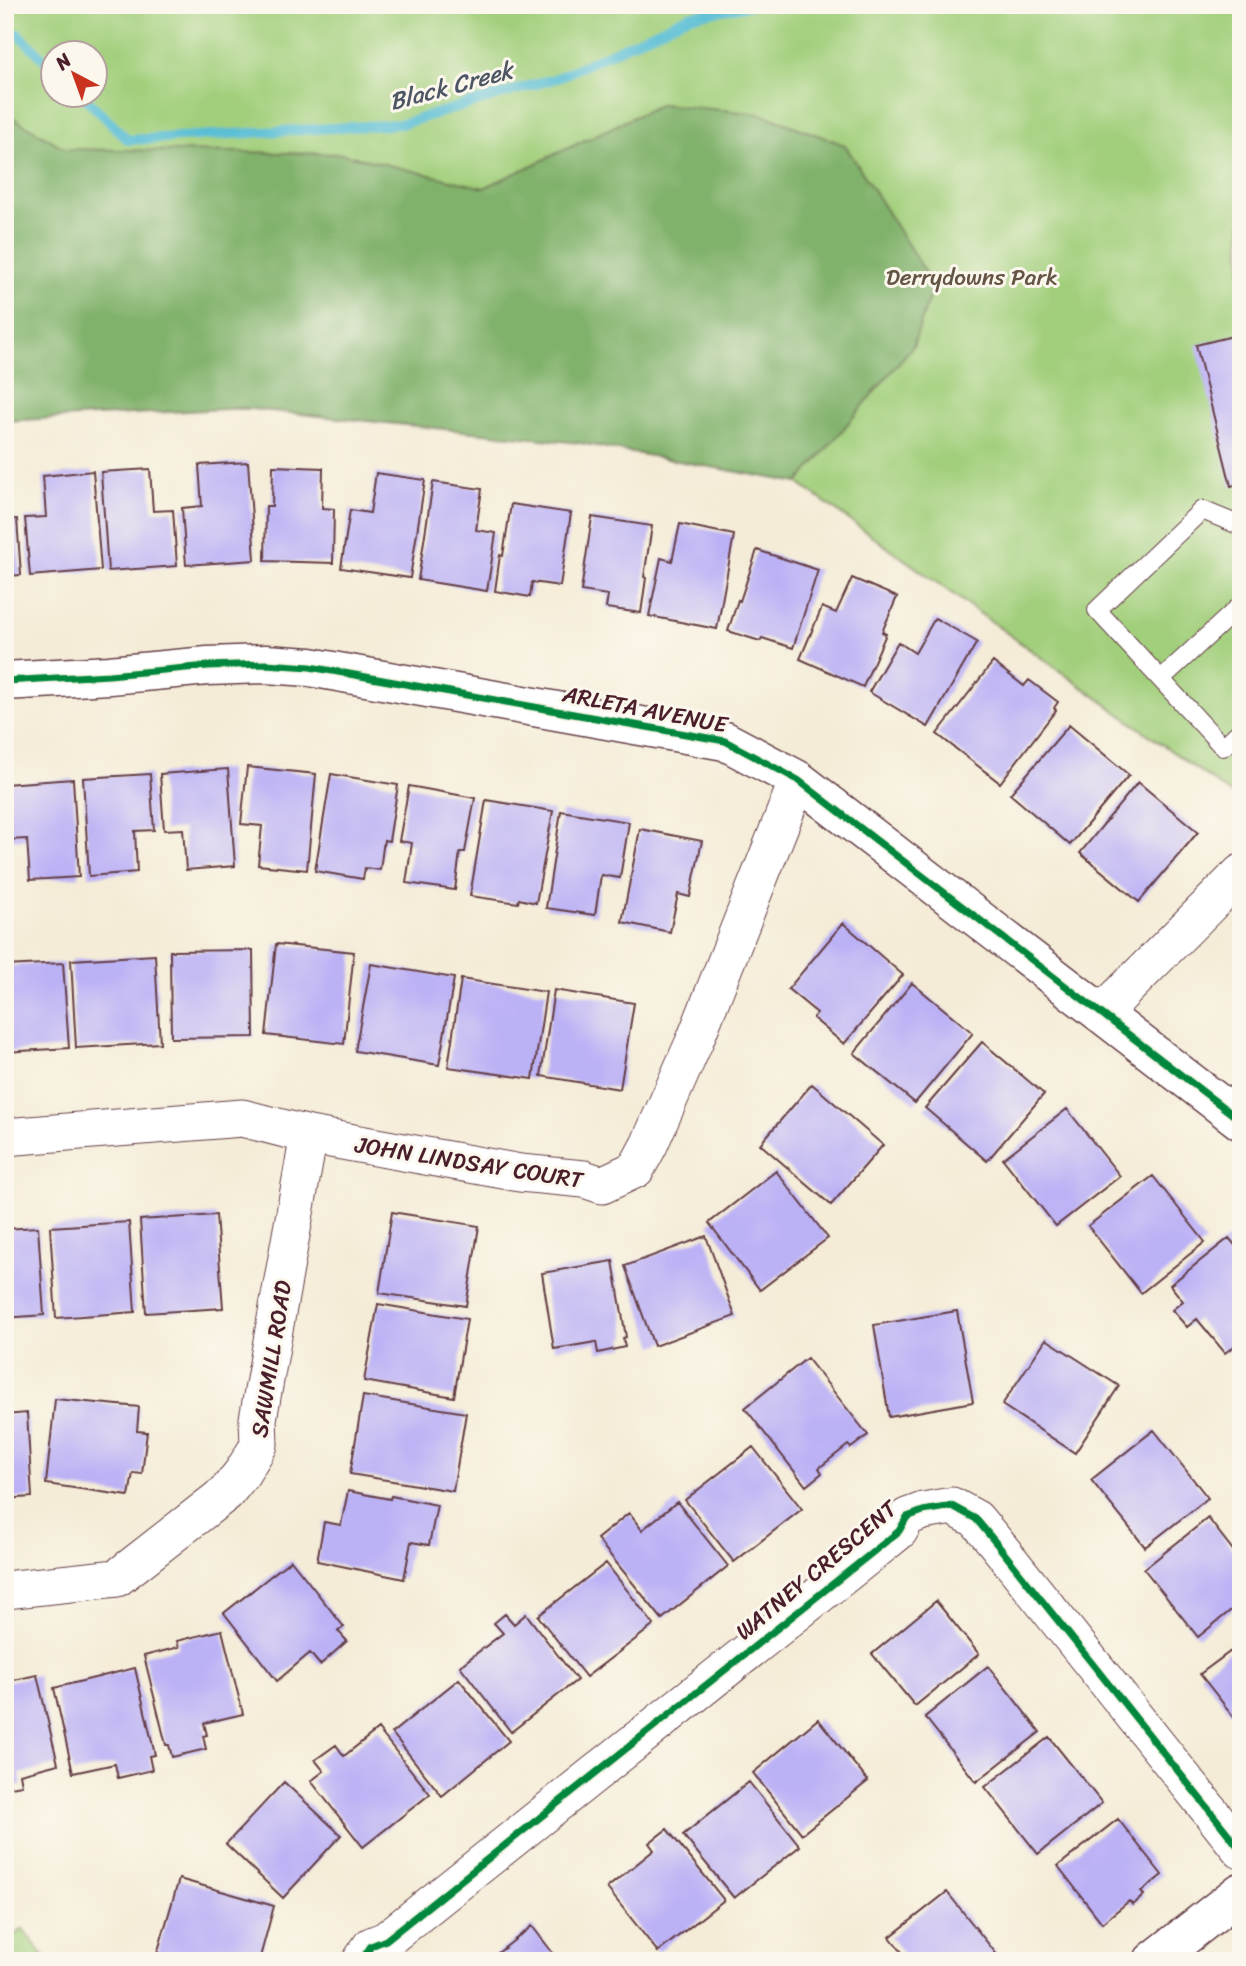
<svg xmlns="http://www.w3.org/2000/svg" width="1246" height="1966" font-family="Sriracha,sans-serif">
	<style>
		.green { fill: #a2cf7c; stroke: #767754; stroke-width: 2; fill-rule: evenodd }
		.forest { fill: #81b26c; stroke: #66684c; stroke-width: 2 }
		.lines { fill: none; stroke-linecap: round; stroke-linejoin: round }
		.stream { stroke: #56bdd4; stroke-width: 10 }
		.building { fill: #bbb1f5 }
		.service-casing { stroke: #643e45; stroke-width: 20 }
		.minor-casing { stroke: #643e45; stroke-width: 39 }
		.tertiary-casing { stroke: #643e45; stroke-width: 41 }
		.service { stroke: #fff; stroke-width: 18 }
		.minor { stroke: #fff; stroke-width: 37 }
		.tertiary { stroke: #fff; stroke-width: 38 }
		.cycleway-casing { stroke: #fbf7ec; stroke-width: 11 }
		.cycleway { stroke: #00873e; stroke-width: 7 }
		.labels { text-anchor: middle; stroke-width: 6; stroke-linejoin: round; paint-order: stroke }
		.park-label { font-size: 23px; fill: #645443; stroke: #fbf7ec }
		.street-label { font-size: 23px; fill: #4a1f2b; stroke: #fbf7ec }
		.water-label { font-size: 24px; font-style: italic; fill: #4e5666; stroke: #fbf7ec }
	</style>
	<rect width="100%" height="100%" fill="#fbf7ec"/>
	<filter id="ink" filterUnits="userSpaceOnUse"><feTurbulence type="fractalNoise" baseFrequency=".0143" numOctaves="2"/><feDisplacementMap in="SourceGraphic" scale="14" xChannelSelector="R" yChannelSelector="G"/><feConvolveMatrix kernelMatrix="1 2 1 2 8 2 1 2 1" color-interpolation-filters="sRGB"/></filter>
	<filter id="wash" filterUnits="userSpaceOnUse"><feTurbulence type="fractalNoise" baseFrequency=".00686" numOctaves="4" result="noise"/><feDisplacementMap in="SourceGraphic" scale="28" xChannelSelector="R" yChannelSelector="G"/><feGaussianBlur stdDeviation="1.57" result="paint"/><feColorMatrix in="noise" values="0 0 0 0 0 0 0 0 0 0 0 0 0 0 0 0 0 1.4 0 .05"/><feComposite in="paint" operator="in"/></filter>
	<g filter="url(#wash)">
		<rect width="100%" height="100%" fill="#f4ecd7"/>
		<path class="green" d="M5 5H1241V801L798 483 457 405 5 413ZM52 52H94V94H52Z
			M23 1929 48 1961H5V1943Z"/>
		<path class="forest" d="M661 104 761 114 845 145 933 285 913 346 798 483 580 443 242 408 5 421V113L66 149 343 154 484 188Z"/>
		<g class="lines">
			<path class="stream" d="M5 31 18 34 52 67
				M81 94 128 140 401 124 557 78 689 16 750 5"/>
		</g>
		<g id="blocks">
			<path class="building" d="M1241 334V484L1231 486 1196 345Z
				M248 462 255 560 186 565 182 508 202 506 199 465Z
				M273 466 323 468 322 508 334 509 333 563 265 561 266 506H272Z
				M150 469 153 511 173 510 177 566 108 571 101 472Z
				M93 471 101 570 30 576 25 518 46 517 43 476Z
				M376 473 425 480 410 578 341 568 350 510 370 513Z
				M433 482 482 489 476 530 496 533 487 591 418 580Z
				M511 504 571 513 560 586 532 582 530 597 495 591 500 555 503 556Z
				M592 517 652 526 644 577 646 578 641 613 606 608 608 595 581 591Z
				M17 519 21 575 5 576V520Z
				M680 524 734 535 717 629 649 616 661 558 672 561Z
				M757 550 818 570 793 648 762 638 760 641 728 631 738 600 740 601Z
				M852 578 897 597 882 632 886 634 863 687 800 659 822 607 836 613Z
				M935 618 977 642 928 727 869 692 898 642 915 653Z
				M993 662 1024 686 1029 680 1058 702 1054 708 1056 710 1000 783 937 734Z
				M1069 725 1129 775 1070 845 1010 794Z
				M247 767 316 774 307 870 258 865 262 826 241 824Z
				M228 769 235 866 186 870 183 829 164 830 160 774Z
				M150 774 154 830 135 831 137 872 89 876 83 778Z
				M331 774 398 785 389 841 384 840 380 870 365 868 363 879 315 871Z
				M73 779 79 877 30 880 27 839 8 840 5 784Z
				M1138 782 1198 832 1139 902 1080 853Z
				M409 786 475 798 465 852H460L455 890 406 883 412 843 399 841Z
				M486 800 553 811 536 903 519 899 518 903 470 896Z
				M561 811 629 822 620 878 601 875 595 915 546 908Z
				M640 829 702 841 690 897 678 894 670 932 622 922Z
				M843 923 903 975 844 1044 813 1018 817 1013 788 989Z
				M276 944 354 952 344 1044 266 1035Z
				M253 950 254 1037 171 1038 170 951Z
				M155 955 160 1043 76 1048 71 960Z
				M63 963 69 1048 5 1052V966Z
				M371 964 454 978 439 1065 355 1051Z
				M461 979 546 992 533 1079 448 1067Z
				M912 983 973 1033 915 1103 854 1053Z
				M554 990 634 1003 620 1089 541 1076Z
				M982 1042 1044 1094 987 1161 925 1108Z
				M812 1084 883 1145 831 1205 760 1144Z
				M1067 1109 1120 1176 1056 1226 1003 1159Z
				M776 1171 828 1238 760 1290 709 1223Z
				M1153 1176 1205 1242 1141 1293 1088 1226Z
				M392 1212 479 1226 466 1306 379 1293Z
				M216 1215 223 1308 146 1313 140 1220Z
				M129 1222 135 1312 56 1318 50 1227Z
				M38 1227 44 1315 5 1318V1229Z
				M706 1236 735 1316 654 1346 625 1266Z
				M1229 1238 1241 1252V1341L1225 1353 1197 1319 1187 1327 1172 1310 1183 1301 1170 1285Z
				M613 1261 626 1337 623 1338 625 1347 598 1353 596 1342 554 1349 542 1273Z
				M378 1304 467 1319 454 1397 364 1381Z
				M957 1311 973 1402 889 1417 874 1325Z
				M1046 1339 1119 1386 1075 1453 1002 1405Z
				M807 1358 868 1435 851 1448 848 1445 819 1468 822 1473 806 1486 745 1408Z
				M363 1396 466 1413 453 1491 350 1474Z
				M55 1399 139 1407 137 1431 147 1432 142 1474 133 1473 129 1496 46 1484Z
				M27 1413 32 1497 5 1499V1415Z
				M1154 1430 1208 1498 1145 1547 1091 1480Z
				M753 1447 802 1509 734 1562 685 1500Z
				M348 1491 390 1499 391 1496 437 1505 429 1545 411 1542 404 1579 317 1561 324 1522 341 1525Z
				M677 1502 728 1566 662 1619 597 1539 629 1513 642 1530Z
				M1208 1518 1236 1554 1241 1550V1602L1198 1637 1144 1569Z
				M291 1560 344 1627 338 1631 347 1641 320 1665 310 1653 277 1681 224 1613Z
				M606 1563 654 1625 586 1677 538 1616Z
				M936 1601 979 1654 915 1706 872 1654Z
				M505 1614 514 1624 526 1614 577 1680 511 1732 460 1666 503 1633 494 1623Z
				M222 1630 243 1714 204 1723 207 1735 203 1736 206 1749 172 1757 169 1745H166L144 1656 179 1647 177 1641Z
				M1231 1651 1239 1662 1241 1660V1726L1200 1674Z
				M988 1666 1040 1732 976 1782 925 1717Z
				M135 1668 155 1755 149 1756 152 1770 118 1778 115 1764 73 1773 54 1688Z
				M37 1675 58 1764 20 1774 22 1785 5 1788V1682Z
				M459 1679 509 1741 442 1796 392 1733Z
				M818 1719 868 1781 802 1834 753 1773Z
				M378 1729 430 1794 363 1847 311 1781 324 1771 315 1760 336 1745 344 1756Z
				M1049 1737 1102 1803 1038 1854 985 1787Z
				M284 1782 341 1835 283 1898 226 1844Z
				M749 1782 800 1846 734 1898 683 1835Z
				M1118 1819 1162 1875 1141 1892 1144 1895 1133 1905 1129 1901 1102 1923 1058 1866Z
				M667 1829 724 1900 658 1952 607 1888 654 1850 649 1843Z
				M179 1879 274 1906 259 1961H155Z
				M947 1892 1002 1961H909L890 1937Z
				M532 1926 559 1961H488Z"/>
		</g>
	</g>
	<g filter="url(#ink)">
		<use href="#blocks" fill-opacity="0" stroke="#643e45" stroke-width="2"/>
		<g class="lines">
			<g class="service-casing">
				<path id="service" d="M1241 526 1202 510 1097 610 1223 747 1241 730
					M1161 679 1241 605"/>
			</g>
			<g class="minor-casing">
				<path id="minor" d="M1101 1014 1241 873
					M5 1137 242 1118 309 1135 520 1173 584 1179 602 1185 636 1169 649 1145 695 1040 798 780
					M5 1590 117 1578 226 1493 242 1473 259 1445 258 1419 309 1135
					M361 1961 371 1946 386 1940 883 1544 899 1531 907 1517 923 1511 952 1506 976 1519 996 1543 1241 1850"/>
			</g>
			<g class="tertiary-casing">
				<path id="tertiary" d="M5 681 109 675 208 666 266 664 310 667 725 741 798 780 1241 1121
					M1153 1961 1241 1892"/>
			</g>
			<use href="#service" class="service"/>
			<use href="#minor" class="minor"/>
			<use href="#tertiary" class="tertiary"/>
			<g class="cycleway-casing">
				<path id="cycleway" d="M5 681 109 675 208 666 266 664 310 667 725 741 798 780 1241 1121
					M361 1961 371 1946 386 1940 883 1544 899 1531 907 1517 923 1511 952 1506 976 1519 996 1543 1241 1850"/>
			</g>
			<use href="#cycleway" class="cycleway"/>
		</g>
	</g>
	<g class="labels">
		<g class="park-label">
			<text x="972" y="285">Derrydowns Park</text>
		</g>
		<g class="street-label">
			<text transform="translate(645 709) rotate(11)" y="8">ARLETA AVENUE</text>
			<text transform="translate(469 1162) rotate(9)" y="8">JOHN LINDSAY COURT</text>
			<text transform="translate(271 1359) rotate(-81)" y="8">SAWMILL ROAD</text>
			<text transform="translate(816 1570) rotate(-40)" y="8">WATNEY CRESCENT</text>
		</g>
		<g class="water-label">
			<text transform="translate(451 86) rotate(-15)" y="8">Black Creek</text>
		</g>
	</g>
	<rect width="1246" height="1966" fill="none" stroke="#fbf7ec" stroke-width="28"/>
	<g transform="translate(74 74) rotate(319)"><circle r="33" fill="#fbf7ec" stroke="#b4a19f" stroke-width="2"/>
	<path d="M0-5L12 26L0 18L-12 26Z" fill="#c8321e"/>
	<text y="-10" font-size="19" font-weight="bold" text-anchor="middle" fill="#4a1f2b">N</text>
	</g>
</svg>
